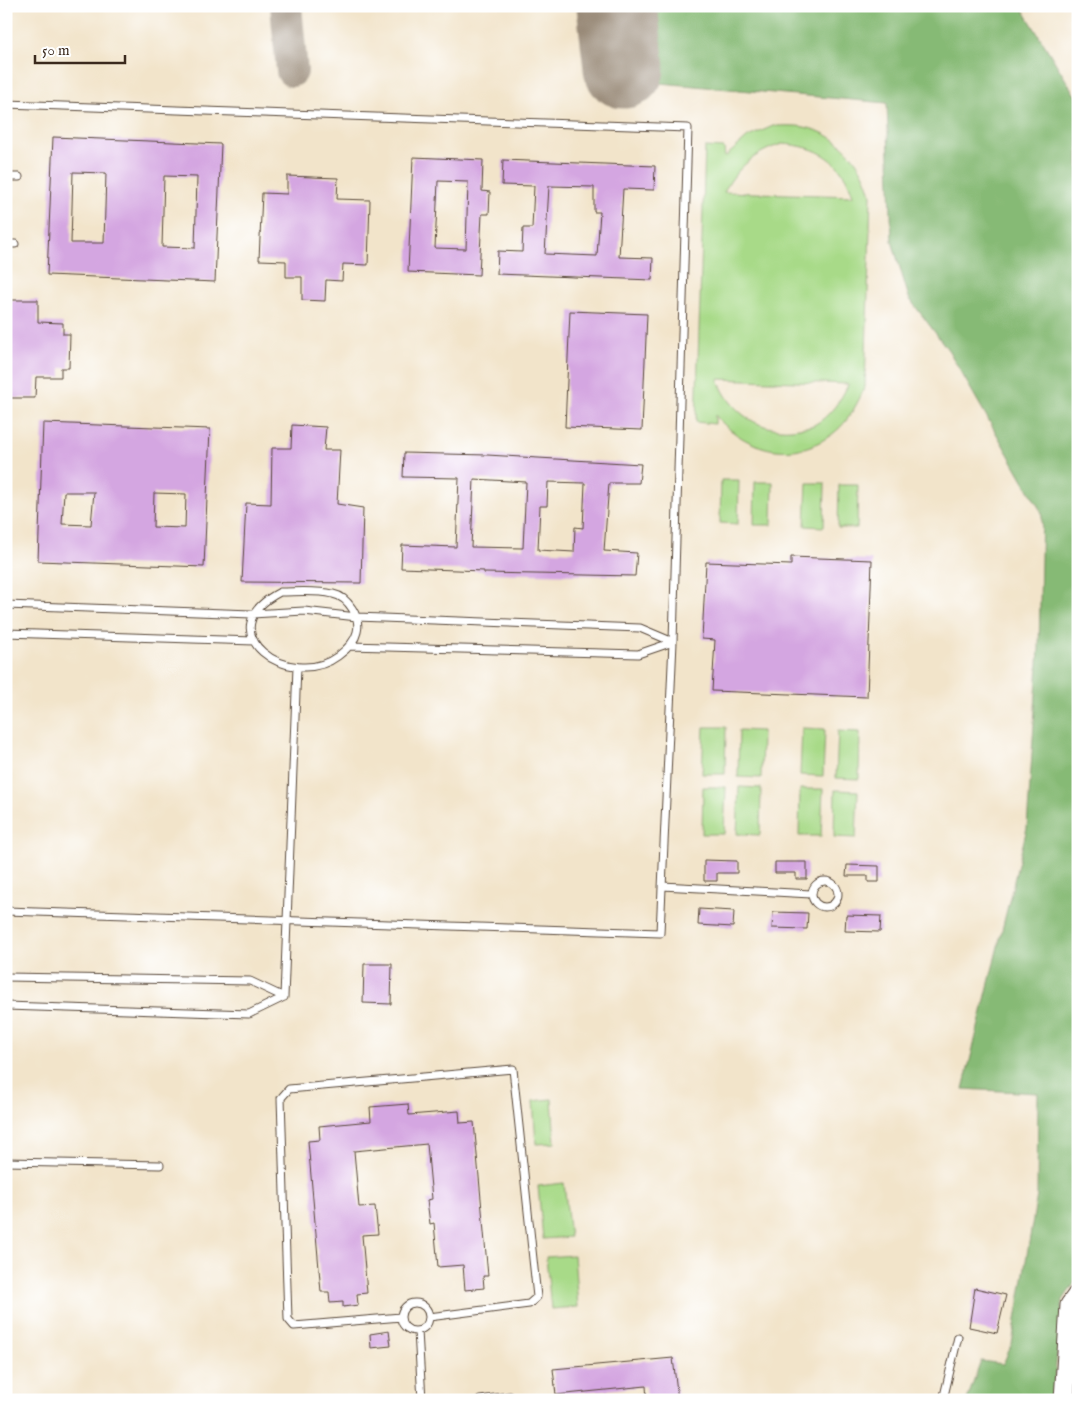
<svg xmlns="http://www.w3.org/2000/svg" width="1084" height="1406" font-family="'IM FELL English',serif">
	<style>
		.green { fill: #a8da88; stroke: #728253; fill-rule: evenodd }
		.forest { fill: #86ba74; stroke: #607249 }
		.lines { fill: none; stroke-linecap: round; stroke-linejoin: round }
		.taxiway { stroke: #968774; stroke-width: 32 }
		.runway { stroke: #968774; stroke-width: 81 }
		.building { fill: #d4a6e1; fill-rule: evenodd }
		.lane-casing { stroke: #564638; stroke-width: 9 }
		.secondary-casing { stroke: #564638; stroke-width: 21 }
		.lane { stroke: #fff; stroke-width: 7 }
		.secondary { stroke: #fff; stroke-width: 19 }
	</style>
	<rect width="100%" height="100%" fill="#fff"/>
	<filter id="ink" filterUnits="userSpaceOnUse"><feTurbulence type="fractalNoise" baseFrequency=".02" numOctaves="2"/><feDisplacementMap in="SourceGraphic" scale="10" xChannelSelector="R" yChannelSelector="G"/><feConvolveMatrix kernelMatrix="1 2 1 2 8 2 1 2 1" color-interpolation-filters="sRGB"/></filter>
	<filter id="wash" filterUnits="userSpaceOnUse"><feTurbulence type="fractalNoise" baseFrequency=".0096" numOctaves="4" result="noise"/><feDisplacementMap in="SourceGraphic" scale="20" xChannelSelector="R" yChannelSelector="G"/><feGaussianBlur stdDeviation="1.12" result="paint"/><feColorMatrix in="noise" values="0 0 0 0 0 0 0 0 0 0 0 0 0 0 0 0 0 1.4 0 .05"/><feComposite in="paint" operator="in"/></filter>
	<g filter="url(#wash)">
		<rect width="100%" height="100%" fill="#f2e4ca"/>
		<path class="green" d="M773 126C783 126 795 125 804 127 838 133 864 163 871 195L865 387C858 402 849 421 835 432 795 464 747 452 715 415V424L696 422 705 147 724 148 725 157 748 137ZM782 144C818 146 843 160 853 196L724 192C737 167 756 152 782 144ZM718 379 848 384V385C841 400 829 417 814 425 809 427 803 427 799 428 762 435 730 413 718 379Z
			M721 480H739L738 524 720 523Z
			M755 482H773L772 525H754Z
			M807 483H825L824 527 805 526Z
			M839 485H858L857 528H838Z
			M704 727H726L725 774H702Z
			M802 728 825 729 823 776 800 775Z
			M739 730 762 731 761 778 738 777Z
			M838 731 860 732 859 779 836 778Z
			M703 787H726L724 834H702Z
			M739 787 761 788 760 835 737 834Z
			M800 789H823L821 836H799Z
			M835 790 858 791 856 838 834 837Z
			M552 1099 555 1143 536 1144 533 1101Z
			M564 1183 570 1237 543 1239 538 1186Z
			M574 1255 578 1307 551 1309 546 1257Z"/>
		<path class="forest" d="M644 6H1021L1078 100V1278L1063 1300 1052 1400H967L981 1361 1003 1364 1012 1344 1037 1195 1038 1093 963 1089 1027 828 1039 649 1042 513 949 351 909 298 892 241 887 103 649 82Z
			M1078 1333V1400H1072Z"/>
		<g class="lines">
			<path class="taxiway" d="M286 6 292 71"/>
			<path class="runway" d="M617 6 624 68"/>
		</g>
		<g id="blocks">
			<path class="building" d="M53 137 221 144 215 282 47 275ZM73 172 106 173 104 243H71ZM164 176 197 177 195 248 162 247Z
				M413 157 483 160 482 191 490 192 489 214H482L479 275 408 272ZM438 181 468 182 466 249 435 248Z
				M503 160 655 166 654 190 623 189 619 257 653 258 652 280 497 274 498 251 522 252 523 228H532L534 186 502 185ZM549 186 594 187V212H600L597 256 545 254Z
				M287 176 338 178 337 199 370 200 368 265 343 264 342 281 326 280 325 301 302 300V277H286V261L259 260 262 193 287 194Z
				M6 300H38V322L63 323V334H70L69 368H61V377H36L35 398H6Z
				M570 311 647 314 642 430 565 427Z
				M43 423 210 429 204 567 38 561ZM64 492H94L91 525 62 524ZM154 493 186 494 185 528 153 527Z
				M292 425 326 427 324 450H340L337 504 363 508 361 583 242 582 246 503 271 504 272 448H291Z
				M404 453 487 455 641 464 639 483H609L604 551 637 553 635 576 484 573V571L401 568 402 545 456 547 459 478 403 477ZM474 479 526 482 523 548 471 547ZM548 482 585 483 583 528 575 527 574 552 538 550 540 506H547Z
				M791 557 872 560 867 697 712 691 715 640 702 639 706 562 791 565Z
				M704 860 737 861V873H717V881H704Z
				M775 862H807V879H796V873H775Z
				M847 865 879 866V882H868V876H846Z
				M699 909 734 911 733 927 698 925Z
				M773 912 808 913 807 929 772 928Z
				M846 915 881 916 880 932 845 931Z
				M364 964H392L391 1004 363 1003Z
				M408 1104 409 1115 459 1111 460 1123 474 1122 488 1276H483L484 1288 465 1290 463 1265 438 1267 434 1223 430 1224 427 1200 432 1199 427 1144 354 1151 359 1207 375 1206 378 1234 362 1235 367 1293 357 1294 358 1305 343 1307V1302L330 1303 329 1292H321L308 1141 320 1140 319 1126 371 1121 370 1107Z
				M975 1288 1006 1295 997 1333 969 1327Z
				M389 1331 391 1346 371 1348 370 1334Z
				M673 1358 678 1400H647L646 1386 556 1395 553 1369Z"/>
		</g>
	</g>
	<g filter="url(#ink)">
		<use href="#blocks" fill-opacity="0" stroke="#564638" stroke-width="1"/>
		<g class="lines">
			<g class="lane-casing">
				<path id="lane" d="M6 104 688 128 673 642 660 933 6 911
					M6 177H19
					M6 244H15
					M280 592C297 592 317 590 333 594 348 597 361 617 357 632 355 642 346 650 338 656 290 692 205 631 280 592Z
					M6 605 252 614 304 611 357 617 640 628 673 642 638 654 349 646
					M6 633 254 641
					M812 894a13 13 0 1 1 26 0a13 13 0 1 1-26 0Z
					M662 886 811 894
					M6 977 250 981 284 997
					M284 997 297 667
					M6 1006 249 1014 284 997
					M6 1162 160 1165
					M401 1317a14 14 0 1 1 28 0a14 14 0 1 1-28 0Z
					M401 1317 294 1326 288 1319 281 1098 289 1089 513 1069 537 1297 529 1304 429 1317
					M418 1331 422 1400
					M480 1400 510 1396
					M943 1400 958 1337"/>
			</g>
			<g class="secondary-casing">
				<path id="secondary" d="M1064 1400 1070 1305 1078 1294"/>
			</g>
			<use href="#lane" class="lane"/>
			<use href="#secondary" class="secondary"/>
		</g>
	</g>
	<rect width="1084" height="1406" fill="none" stroke="#fff" stroke-width="25"/>
	<path d="M35 55v8h90v-8" fill="none" stroke="#3b2a1e" stroke-width="2.5"/>
	<text x="42" y="55" font-size="15" fill="#3b2a1e" stroke="#ffffff" stroke-width="4" paint-order="stroke">50 m</text>
</svg>
